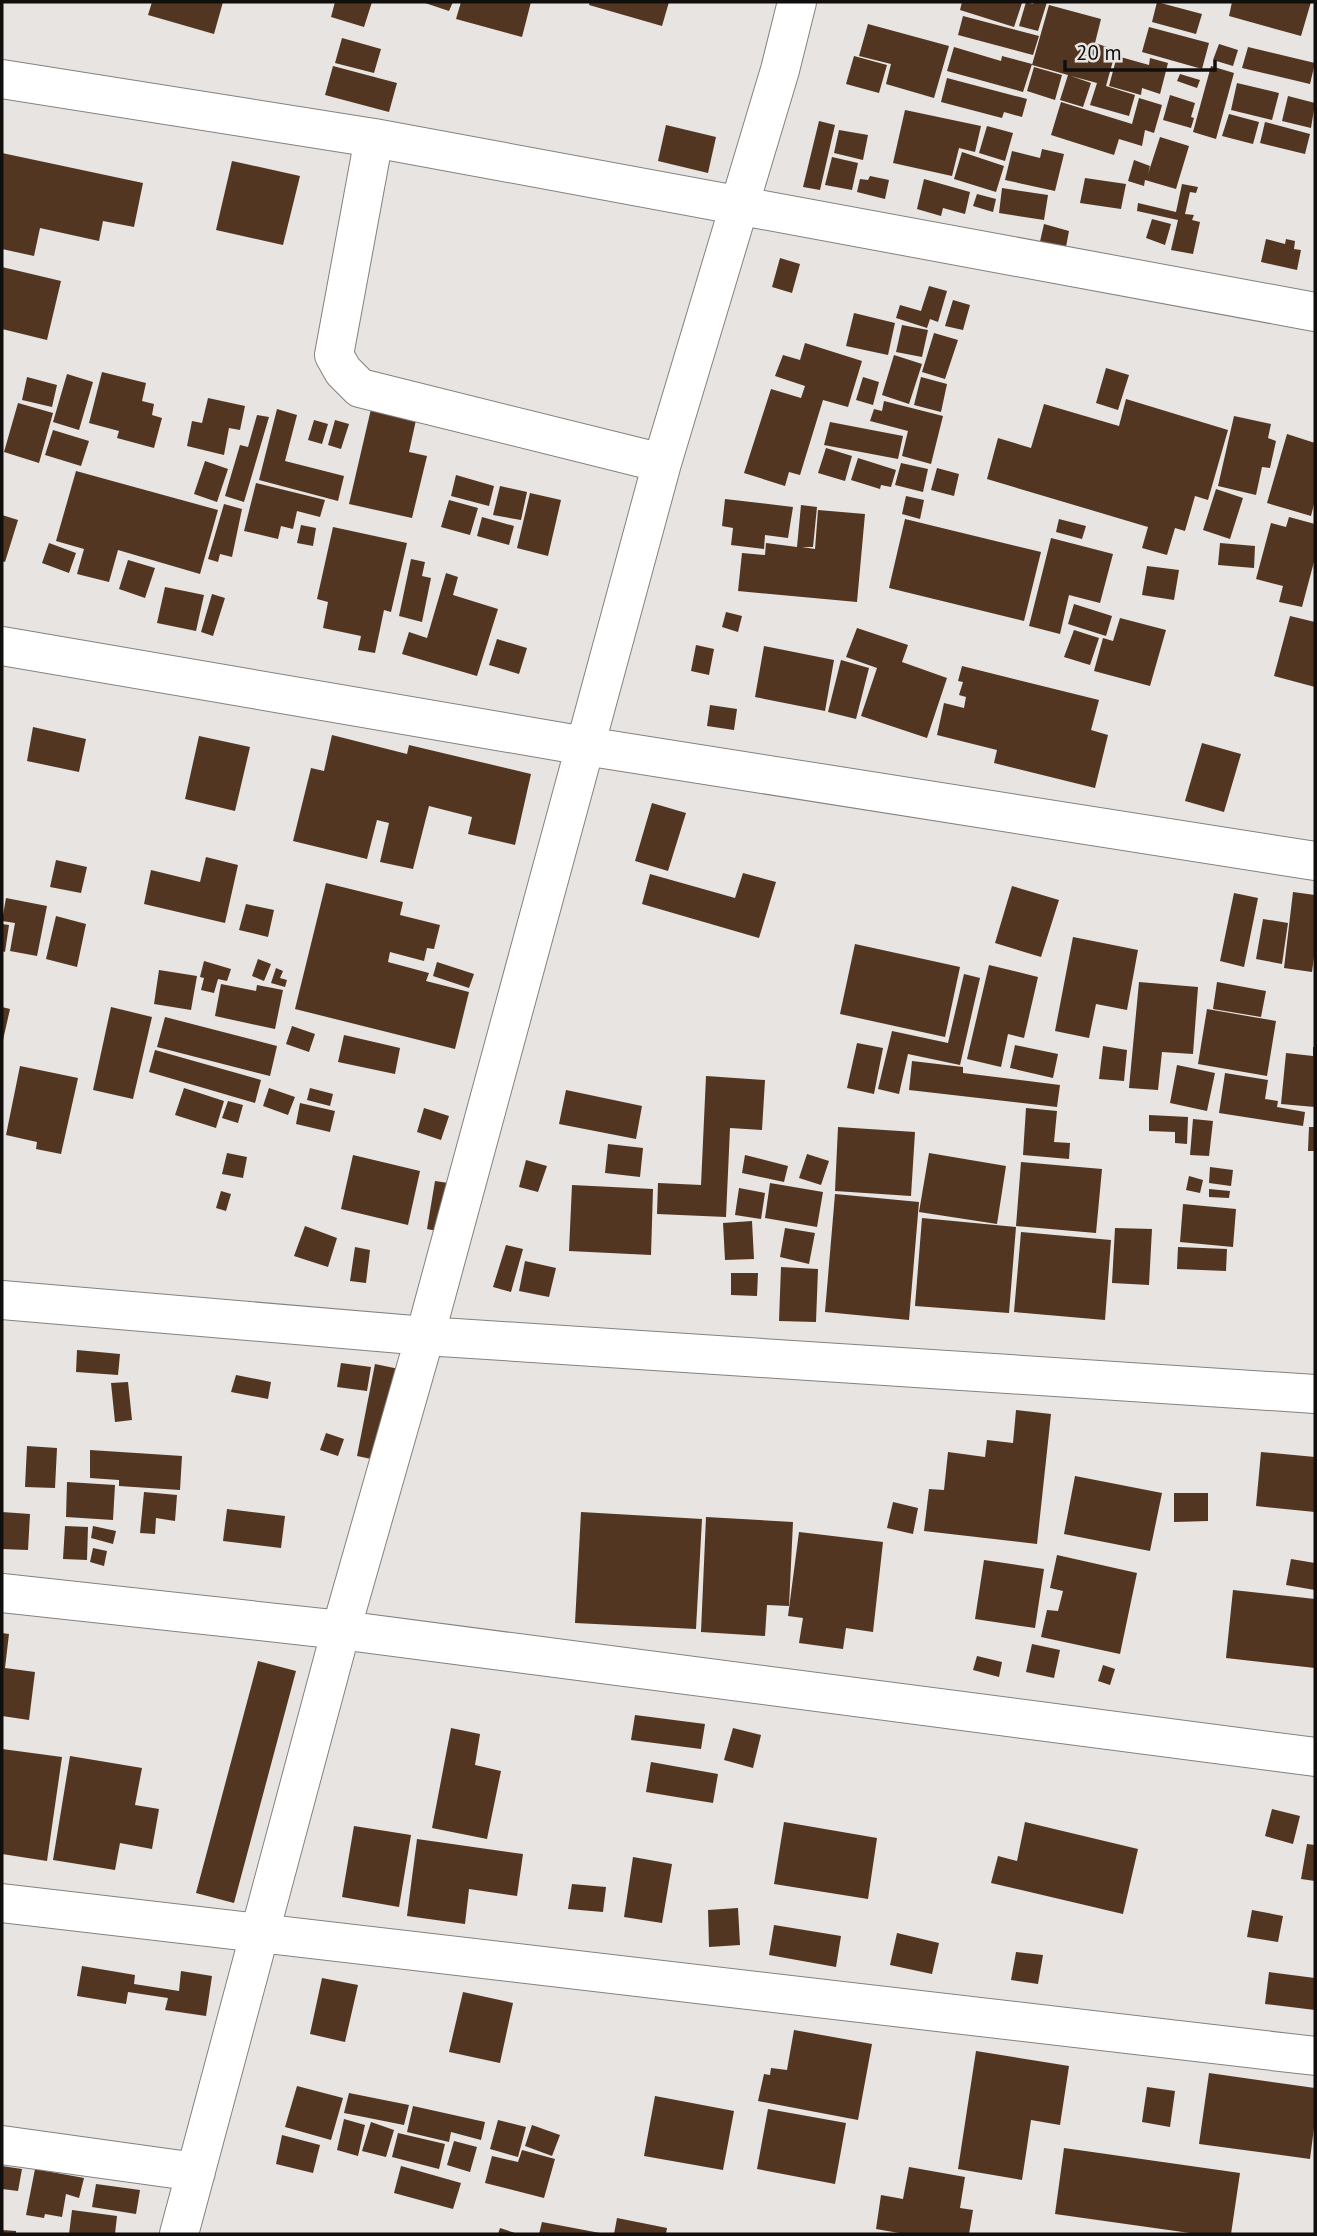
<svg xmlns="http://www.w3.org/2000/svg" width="1317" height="2236" font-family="'PT Sans',sans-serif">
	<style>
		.building { fill: #523621 }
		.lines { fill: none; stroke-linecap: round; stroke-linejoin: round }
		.minor-casing { stroke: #84817f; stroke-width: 40 }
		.minor { stroke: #fff; stroke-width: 38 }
	</style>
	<rect width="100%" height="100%" fill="#e7e4e1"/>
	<path class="building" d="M152 2H223L214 34 148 15Z
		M335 2H372L364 27 331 17Z
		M422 2H453L449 11Z
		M461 2H531L522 37 456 19Z
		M590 2H669L662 26 589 5Z
		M962 2H1018L1022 3 1014 27 960 10Z
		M1026 2 1033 4 1034 2H1047L1038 31 1019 26Z
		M1157 2 1202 14 1196 34 1152 22Z
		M1232 2H1311L1301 36 1229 16Z
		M1049 5 1101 19 1095 43 1116 50 1106 86 1135 95 1129 116 1090 105 1097 83 1071 76 1091 83 1083 107 1060 100 1068 75 1032 65Z
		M963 16 1039 36 1033 55 958 35Z
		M868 24 949 46 934 98 886 84 891 64 859 56Z
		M1149 27 1209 43 1202 69 1142 52Z
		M342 38 381 49 374 73 335 63Z
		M1219 44 1238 50 1233 66 1213 60Z
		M954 47 1001 61 1002 56 1032 64 1023 92 947 71Z
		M1248 47 1315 63 1310 84 1242 68Z
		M854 56 887 65 879 93 846 84Z
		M1117 56 1149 65 1150 58 1168 63 1160 94 1142 88 1141 95 1109 86Z
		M333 66 397 83 389 112 325 95Z
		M1211 66 1234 73 1216 139 1193 132Z
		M1034 67 1062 75 1055 100 1027 91Z
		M1180 74 1200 80 1197 88 1177 81Z
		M947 78 1027 99 1022 117 1004 112 1002 118 941 102Z
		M1237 83 1279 93 1272 120 1231 110Z
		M1170 95 1195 103 1191 117 1194 118 1191 128 1163 120Z
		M1288 96 1315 103 1311 128 1282 121Z
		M1139 98 1162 105 1154 133 1145 130 1142 146 1119 139 1114 155 1051 135 1061 102 1132 124Z
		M905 110 981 126 975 152 959 148 952 176 893 163Z
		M1229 114 1259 122 1253 144 1222 136Z
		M819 121 835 125 820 190 803 187Z
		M1265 122 1310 134 1305 154 1260 143Z
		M666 125 716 137 708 173 658 161Z
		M987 126 1013 133 1005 161 979 153Z
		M839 130 868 135 863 160 834 153Z
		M1160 137 1189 146 1176 189 1145 180 1144 186 1128 181 1134 160 1150 166 1148 174Z
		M1042 149 1064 154 1055 191 1005 180 1012 151 1040 158Z
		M962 152 1004 166 996 192 954 179Z
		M2 153 143 183 134 227 103 221 99 241 40 228 34 256 2 249Z
		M832 157 858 163 852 190 825 185Z
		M232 161 300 176 283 245 216 230Z
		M870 176 889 180 885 199 857 192 860 179 868 180Z
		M1085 178 1126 184 1121 209 1080 203Z
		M924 179 970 192 965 214 943 208 941 216 917 209Z
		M1182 184 1198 187 1196 193 1190 192 1185 214 1194 215 1192 220 1200 222 1193 254 1171 250 1178 220 1137 211 1138 203 1176 212Z
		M1002 188 1048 195 1044 220 999 213Z
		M977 194 996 199 993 212 973 206Z
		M1152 219 1171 224 1165 245 1146 238Z
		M1044 224 1069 231 1065 252 1039 246Z
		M1266 239 1285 244 1286 239 1295 241 1294 249 1301 250 1297 270 1261 262Z
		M780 258 800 264 792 293 772 287Z
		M2 267 61 281 47 340 2 329Z
		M929 286 947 291 938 322 930 319 927 328 896 318 900 305 921 311Z
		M953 300 970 305 963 330 945 326Z
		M854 313 895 323 888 355 846 346Z
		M902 325 928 330 922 357 896 352Z
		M934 333 958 340 945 379 922 372Z
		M805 343 862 361 848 407 823 400 800 475 789 472 785 486 744 473 771 389 801 398 805 386 775 376 783 355 800 360Z
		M894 355 922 364 909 404 882 395Z
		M1106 368 1129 375 1118 410 1096 403Z
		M102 372 146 383 142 401 154 404 152 415 162 418 154 448 117 438 119 431 89 423Z
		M67 374 93 382 79 430 53 422Z
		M27 377 57 385 52 407 22 400Z
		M863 377 879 382 873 405 856 400Z
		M921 377 947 384 941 412 914 405Z
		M208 398 245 406 240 430 229 428 224 455 187 446 192 421 202 423Z
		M1126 399 1228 430 1208 500 1195 496 1185 531 1175 528 1167 555 1142 548 1148 527 987 479 998 438 1031 448 1044 404 1119 426Z
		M884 401 943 416 931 464 902 456 908 431 870 421 874 409 882 411Z
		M18 403 53 413 39 463 4 452Z
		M277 409 297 415 285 461 344 476 338 501 259 480Z
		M371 409 416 420 409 452 427 456 412 518 349 504Z
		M257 415 269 417 244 502 225 496 240 445 248 447Z
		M1234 416 1271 424 1268 438 1276 441 1270 468 1262 467 1256 495 1218 486Z
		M314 420 328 424 322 444 308 440Z
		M335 420 349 424 341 449 328 445Z
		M830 422 903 436 898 459 824 445Z
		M53 430 89 441 81 466 45 455Z
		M1287 434 1315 443V500L1311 516 1267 503Z
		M826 448 852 456 845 481 818 473Z
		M858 458 896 470 891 487 881 485 880 489 851 480Z
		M205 461 228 469 217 502 194 494Z
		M901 463 928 469 923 492 895 485Z
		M937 468 959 474 954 496 931 490Z
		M76 471 218 510 200 574 118 550 109 582 77 574 84 549 56 541Z
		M456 475 494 486 489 506 451 496Z
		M256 483 325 500 320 517 297 511 293 529 281 526 278 539 244 531Z
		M500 486 527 492 521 520 493 515Z
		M1216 489 1243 498 1230 539 1203 530Z
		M530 493 561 500 548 556 517 548Z
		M906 496 924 500 920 519 902 514Z
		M725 499 793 507 788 538 765 535 764 549 731 545 733 528 722 526Z
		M449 500 478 508 470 535 441 527Z
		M224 504 242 509 232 557 220 554 218 562 208 559Z
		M801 505 817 507 813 547H802L815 549 818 510 865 514 857 602 738 591 742 553 765 555 766 543 797 547Z
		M2 515 18 520 5 562 2 561Z
		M482 517 514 526 509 545 477 536Z
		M1289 517 1315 524V558L1302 607 1279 602 1283 586 1256 579 1271 523 1286 527Z
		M905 519 1041 552 1024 621 889 588Z
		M1059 519 1086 526 1082 539 1056 532Z
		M301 525 316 528 313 546 297 543Z
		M333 527 407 543 391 612 384 610 375 653 358 650 361 636 323 628 328 602 317 599Z
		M1051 538 1113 554 1100 603 1069 595 1060 634 1029 626Z
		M49 543 76 553 69 573 42 563Z
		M1220 543 1255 546 1254 568 1218 565Z
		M411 559 425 562 422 576 431 578 422 622 399 616Z
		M128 560 155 568 145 598 119 589Z
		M1147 566 1179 570 1174 600 1142 595Z
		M446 573 458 577 453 595 498 609 477 676 402 654 409 632 427 638Z
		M165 587 204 595 196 631 157 623Z
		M212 594 225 598 213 636 201 632Z
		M1074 604 1112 616 1106 636 1068 624Z
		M726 612 742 616 738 632 722 627Z
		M1290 616 1315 622V687L1274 676Z
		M1120 618 1166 630 1150 686 1094 671 1103 638 1113 641Z
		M857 628 908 645 902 662 947 678 927 738 861 716 877 668 846 657Z
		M1074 630 1099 638 1090 665 1064 657Z
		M497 639 527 648 519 674 489 665Z
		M696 645 714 649 709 675 691 671Z
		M764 646 834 660 825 711 755 697Z
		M841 660 869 668 856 719 828 712Z
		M962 666 1099 700 1091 730 1108 735 1095 788 994 763 997 750 937 735 944 703 964 708 966 697 959 695 963 682 958 681Z
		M710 705 737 709 734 730 707 726Z
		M33 727 86 739 79 772 27 761Z
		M332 735 407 754 409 745 531 774 515 845 468 834 472 817 429 806 413 869 380 862 389 823 377 820 367 859 293 841 311 768 324 771Z
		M199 736 250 747 235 811 185 799Z
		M1202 743 1241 754 1224 812 1185 801Z
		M652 803 686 813 668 871 635 861Z
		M206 857 238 865 225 923 144 904 151 870 200 882Z
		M56 860 87 867 81 893 50 887Z
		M743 873 776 882 759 938 642 904 650 874 735 898Z
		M326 883 403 902 400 915 440 925 434 949 427 948 424 961 390 952 388 962 429 973 426 981 469 992 455 1049 295 1009Z
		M1012 886 1059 900 1041 957 995 943Z
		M1293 892 1315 895V949L1312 972 1284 968Z
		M1234 893 1258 898 1244 967 1220 961Z
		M6 898 47 906 37 956 10 951 15 923 2 921Z
		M246 904 274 910 268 937 239 930Z
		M56 916 86 924 77 967 46 959Z
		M1263 919 1288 923 1282 964 1256 959Z
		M2 924 9 925 5 952 2 951Z
		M1073 937 1138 950 1127 1010 1096 1004 1089 1038 1055 1031Z
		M855 944 960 967 945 1037 840 1014Z
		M258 959 271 964 264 981 252 976Z
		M204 961 231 969 227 981 218 979 214 993 201 990 204 978 200 977Z
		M437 962 474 974 469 988 433 976Z
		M989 965 1038 977 1024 1038 1008 1034 1001 1067 967 1059Z
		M276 968 283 971 280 978 287 980 285 987 271 983Z
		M159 970 197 976 191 1010 154 1004Z
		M964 974 980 978 960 1065 908 1054 899 1094 878 1089 892 1031 948 1043Z
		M1139 982 1198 987 1193 1054 1162 1052 1158 1090 1129 1088Z
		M1217 982 1266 991 1261 1017 1213 1009Z
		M221 984 256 991 257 985 283 990 275 1029 215 1016Z
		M2 1007 10 1009 3 1040H2Z
		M111 1007 152 1017 133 1099 93 1090Z
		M1207 1009 1276 1021 1267 1076 1198 1064Z
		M165 1017 277 1046 270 1076 157 1047Z
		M292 1026 315 1034 309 1052 286 1044Z
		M344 1035 400 1048 395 1074 338 1062Z
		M857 1043 883 1048 874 1094 847 1088Z
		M1015 1045 1058 1054 1053 1078 1010 1068Z
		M1103 1046 1127 1050 1124 1081 1099 1079Z
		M1313 1047H1315V1107L1281 1104 1286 1053 1313 1056Z
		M155 1050 261 1080 255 1103 149 1072Z
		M912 1061 963 1067V1073L1060 1085 1057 1107 909 1090Z
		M1177 1065 1215 1073 1207 1111 1170 1103Z
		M20 1066 78 1078 61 1154 36 1149 37 1142 6 1135Z
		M1225 1073 1268 1080 1265 1099 1278 1101 1277 1107 1305 1112 1303 1126 1219 1113Z
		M706 1076 765 1080 762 1130 730 1128 726 1217 657 1214 658 1183 701 1185Z
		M184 1088 224 1101 216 1128 175 1115Z
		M269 1088 295 1097 288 1115 263 1106Z
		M310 1088 333 1094 330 1106 307 1100Z
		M566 1090 642 1106 636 1139 559 1124Z
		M228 1101 243 1105 238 1123 222 1118Z
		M300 1103 335 1111 330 1132 296 1124Z
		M424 1108 449 1116 441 1140 417 1132Z
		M1026 1108 1057 1111 1054 1142 1070 1143 1069 1159 1023 1155Z
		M1149 1115 1188 1117 1187 1144 1175 1143V1132L1149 1131Z
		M1193 1119 1213 1121 1209 1156 1190 1155Z
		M838 1127 915 1132 911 1196 835 1191Z
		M1309 1127H1315V1151H1308Z
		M608 1144 643 1148 640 1177 605 1173Z
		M227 1153 247 1157 243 1178 222 1174Z
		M929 1153 1006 1166 997 1224 919 1212Z
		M807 1154 829 1161 821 1185 799 1178Z
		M353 1155 420 1171 408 1225 341 1209Z
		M745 1155 788 1166 784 1182 742 1173Z
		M526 1160 547 1166 538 1192 519 1187Z
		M1021 1162 1102 1169 1096 1233 1016 1226Z
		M1210 1167 1233 1170 1231 1186 1209 1183Z
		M1189 1176 1203 1180 1200 1193 1186 1190Z
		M435 1181 455 1184 447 1233 427 1229Z
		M770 1183 823 1192 817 1227 765 1218Z
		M572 1185 653 1189 651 1255 569 1251Z
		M739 1188 765 1193 761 1219 735 1215Z
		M1209 1189 1230 1191 1229 1198 1209 1197Z
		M221 1191 231 1194 226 1211 216 1208Z
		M835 1194 919 1202 909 1320 825 1312Z
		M1183 1204 1236 1209 1233 1247 1180 1242Z
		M922 1218 1016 1227 1009 1313 915 1306Z
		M752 1221 754 1259 725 1260 723 1223Z
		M305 1226 337 1238 328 1267 294 1256Z
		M785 1228 815 1233 809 1264 780 1257Z
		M1115 1228 1152 1229 1149 1285 1112 1283Z
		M1021 1232 1111 1240 1105 1320 1014 1312Z
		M506 1245 523 1249 511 1292 493 1287Z
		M355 1247 370 1250 366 1283 350 1281Z
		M1178 1247 1227 1249 1226 1271 1177 1269Z
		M525 1261 556 1268 549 1297 519 1291Z
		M781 1267 818 1269 816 1322 779 1321Z
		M731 1273H758L757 1296 731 1295Z
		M77 1350 120 1354 118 1375 76 1372Z
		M341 1363 371 1367 367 1391 337 1387Z
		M375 1364 399 1369 381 1461 357 1456Z
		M236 1375 271 1382 268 1399 231 1392Z
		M128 1382 132 1420 115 1422 111 1383Z
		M1016 1410 1051 1414 1037 1544 924 1531 929 1489 944 1490 948 1452 985 1457 987 1440 1013 1443Z
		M326 1433 344 1439 338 1456 320 1450Z
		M27 1446 57 1448 55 1488 25 1487Z
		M90 1450 182 1456 180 1490 119 1486V1480L90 1478Z
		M1261 1452 1315 1457V1512L1256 1506Z
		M1075 1476 1162 1493 1150 1551 1064 1534Z
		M67 1482 115 1485 113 1520 66 1517Z
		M144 1492 177 1495 175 1521 156 1518 155 1534 140 1533Z
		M1174 1493H1208V1521L1174 1522Z
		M893 1502 918 1508 913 1534 887 1528Z
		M227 1509 285 1516 281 1548 223 1541Z
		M2 1512 30 1514 28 1550 2 1549Z
		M581 1512 702 1519 696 1629 575 1623Z
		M706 1517 793 1522 789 1606 767 1605 765 1636 701 1632Z
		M65 1526 88 1527 87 1560 63 1559Z
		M93 1526 116 1531 113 1544 91 1538Z
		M799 1532 883 1542 873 1632 846 1628 843 1649 799 1643 803 1618 788 1616Z
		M93 1548 107 1551 104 1566 90 1562Z
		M1057 1555 1137 1573 1120 1654 1041 1637 1047 1610 1058 1611 1063 1591 1050 1588Z
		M1291 1559 1315 1563V1590L1286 1585Z
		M984 1560 1044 1569 1035 1628 975 1619Z
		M1233 1590 1315 1599V1668L1226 1658Z
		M2 1633 9 1634 5 1668 35 1672 29 1720 2 1716Z
		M1032 1644 1060 1650 1054 1678 1026 1672Z
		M977 1656 1002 1662 999 1677 973 1670Z
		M258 1661 296 1671 234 1903 196 1893Z
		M1103 1665 1115 1669 1110 1685 1098 1681Z
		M635 1715 705 1724 701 1749 631 1740Z
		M451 1728 480 1734 475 1765 501 1771 487 1839 432 1828Z
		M733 1728 761 1735 753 1768 724 1760Z
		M2 1749 62 1757 47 1861 2 1854Z
		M70 1756 142 1768 135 1805 159 1809 152 1849 120 1843 115 1870 53 1860Z
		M651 1762 718 1774 713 1803 646 1792Z
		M1272 1809 1300 1816 1293 1844 1265 1836Z
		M784 1822 877 1838 868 1899 774 1884Z
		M1025 1822 1138 1849 1123 1914 991 1883 998 1856 1017 1861Z
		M354 1826 411 1835 399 1907 342 1897Z
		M417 1839 523 1854 517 1896 469 1889 465 1924 407 1916Z
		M1307 1844 1315 1845V1881L1301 1879Z
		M633 1857 672 1864 662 1923 624 1917Z
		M572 1884 606 1887 603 1912 568 1909Z
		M738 1908 740 1945 709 1947 708 1910Z
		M1252 1910 1283 1916 1278 1942 1247 1937Z
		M774 1925 841 1936 836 1967 769 1955Z
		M897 1933 939 1943 932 1974 890 1965Z
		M1016 1952 1043 1955 1038 1984 1011 1980Z
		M82 1966 135 1975 134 1984 179 1991 181 1971 212 1976 206 2016 165 2010 168 1998 128 1992 126 2004 77 1996Z
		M1269 1972 1315 1978V2010L1265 2004Z
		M322 1978 358 1985 345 2042 310 2034Z
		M463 1992 513 2003 500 2063 449 2052Z
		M794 2030 872 2044 858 2120 758 2101 764 2074 770 2075 771 2068 787 2070Z
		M976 2051 1069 2066 1060 2125 1031 2120 1022 2180 958 2169Z
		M1209 2073 1315 2088V2120L1310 2159 1199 2144Z
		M297 2086 343 2098 331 2140 285 2127Z
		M1147 2087 1175 2091 1170 2127 1142 2122Z
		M349 2093 409 2105 404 2125 344 2113Z
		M655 2096 734 2111 723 2170 644 2156Z
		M413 2106 485 2122 481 2140 451 2132 449 2142 407 2132Z
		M768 2109 846 2123 835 2184 757 2169Z
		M344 2119 365 2125 358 2156 337 2150Z
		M498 2120 526 2127 518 2157 490 2149Z
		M371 2122 394 2130 386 2157 362 2151Z
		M532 2125 560 2135 552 2156 525 2146Z
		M398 2133 445 2144 439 2169 392 2157Z
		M282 2135 320 2145 313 2173 276 2164Z
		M454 2141 477 2147 470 2172 447 2165Z
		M1064 2148 1240 2173 1231 2234H1197L1055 2214Z
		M522 2150 555 2159 544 2198 485 2183 492 2156 518 2162Z
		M2 2166 22 2169 18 2191 2 2189Z
		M401 2166 461 2183 453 2209 394 2193Z
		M909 2167 965 2177 960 2208 973 2210 969 2234H905L876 2229 881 2195 903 2199Z
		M35 2169 84 2178 79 2198 66 2194 62 2217 45 2214 44 2218 26 2215Z
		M96 2184 140 2190 136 2214 92 2207Z
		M72 2210 117 2216 115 2234H69Z
		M617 2218 667 2228 666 2234H614Z
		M542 2222 600 2233 599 2234H539Z
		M500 2228 518 2234H498Z
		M2 2230 16 2231V2234H2Z"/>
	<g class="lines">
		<g class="minor-casing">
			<path id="minor" d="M2 79 374 138 1315 312
				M374 138 334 355 343 371 360 388 662 463
				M2 646 585 746 1315 861
				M2 1300 425 1336 1315 1394
				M2 1593 341 1630 1315 1757
				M2 1903 1315 2056
				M2 2145 196 2172
				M179 2234 341 1630 425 1336 662 463 780 70 797 2"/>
		</g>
		<use href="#minor" class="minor"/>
	</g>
	<rect width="1317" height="2236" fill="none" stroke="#100f0e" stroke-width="7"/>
	<path d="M1065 60v10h150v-10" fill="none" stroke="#100f0e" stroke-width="3.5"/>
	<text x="1076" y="60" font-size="21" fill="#100f0e" stroke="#e7e4e1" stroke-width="5" paint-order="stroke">20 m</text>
</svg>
